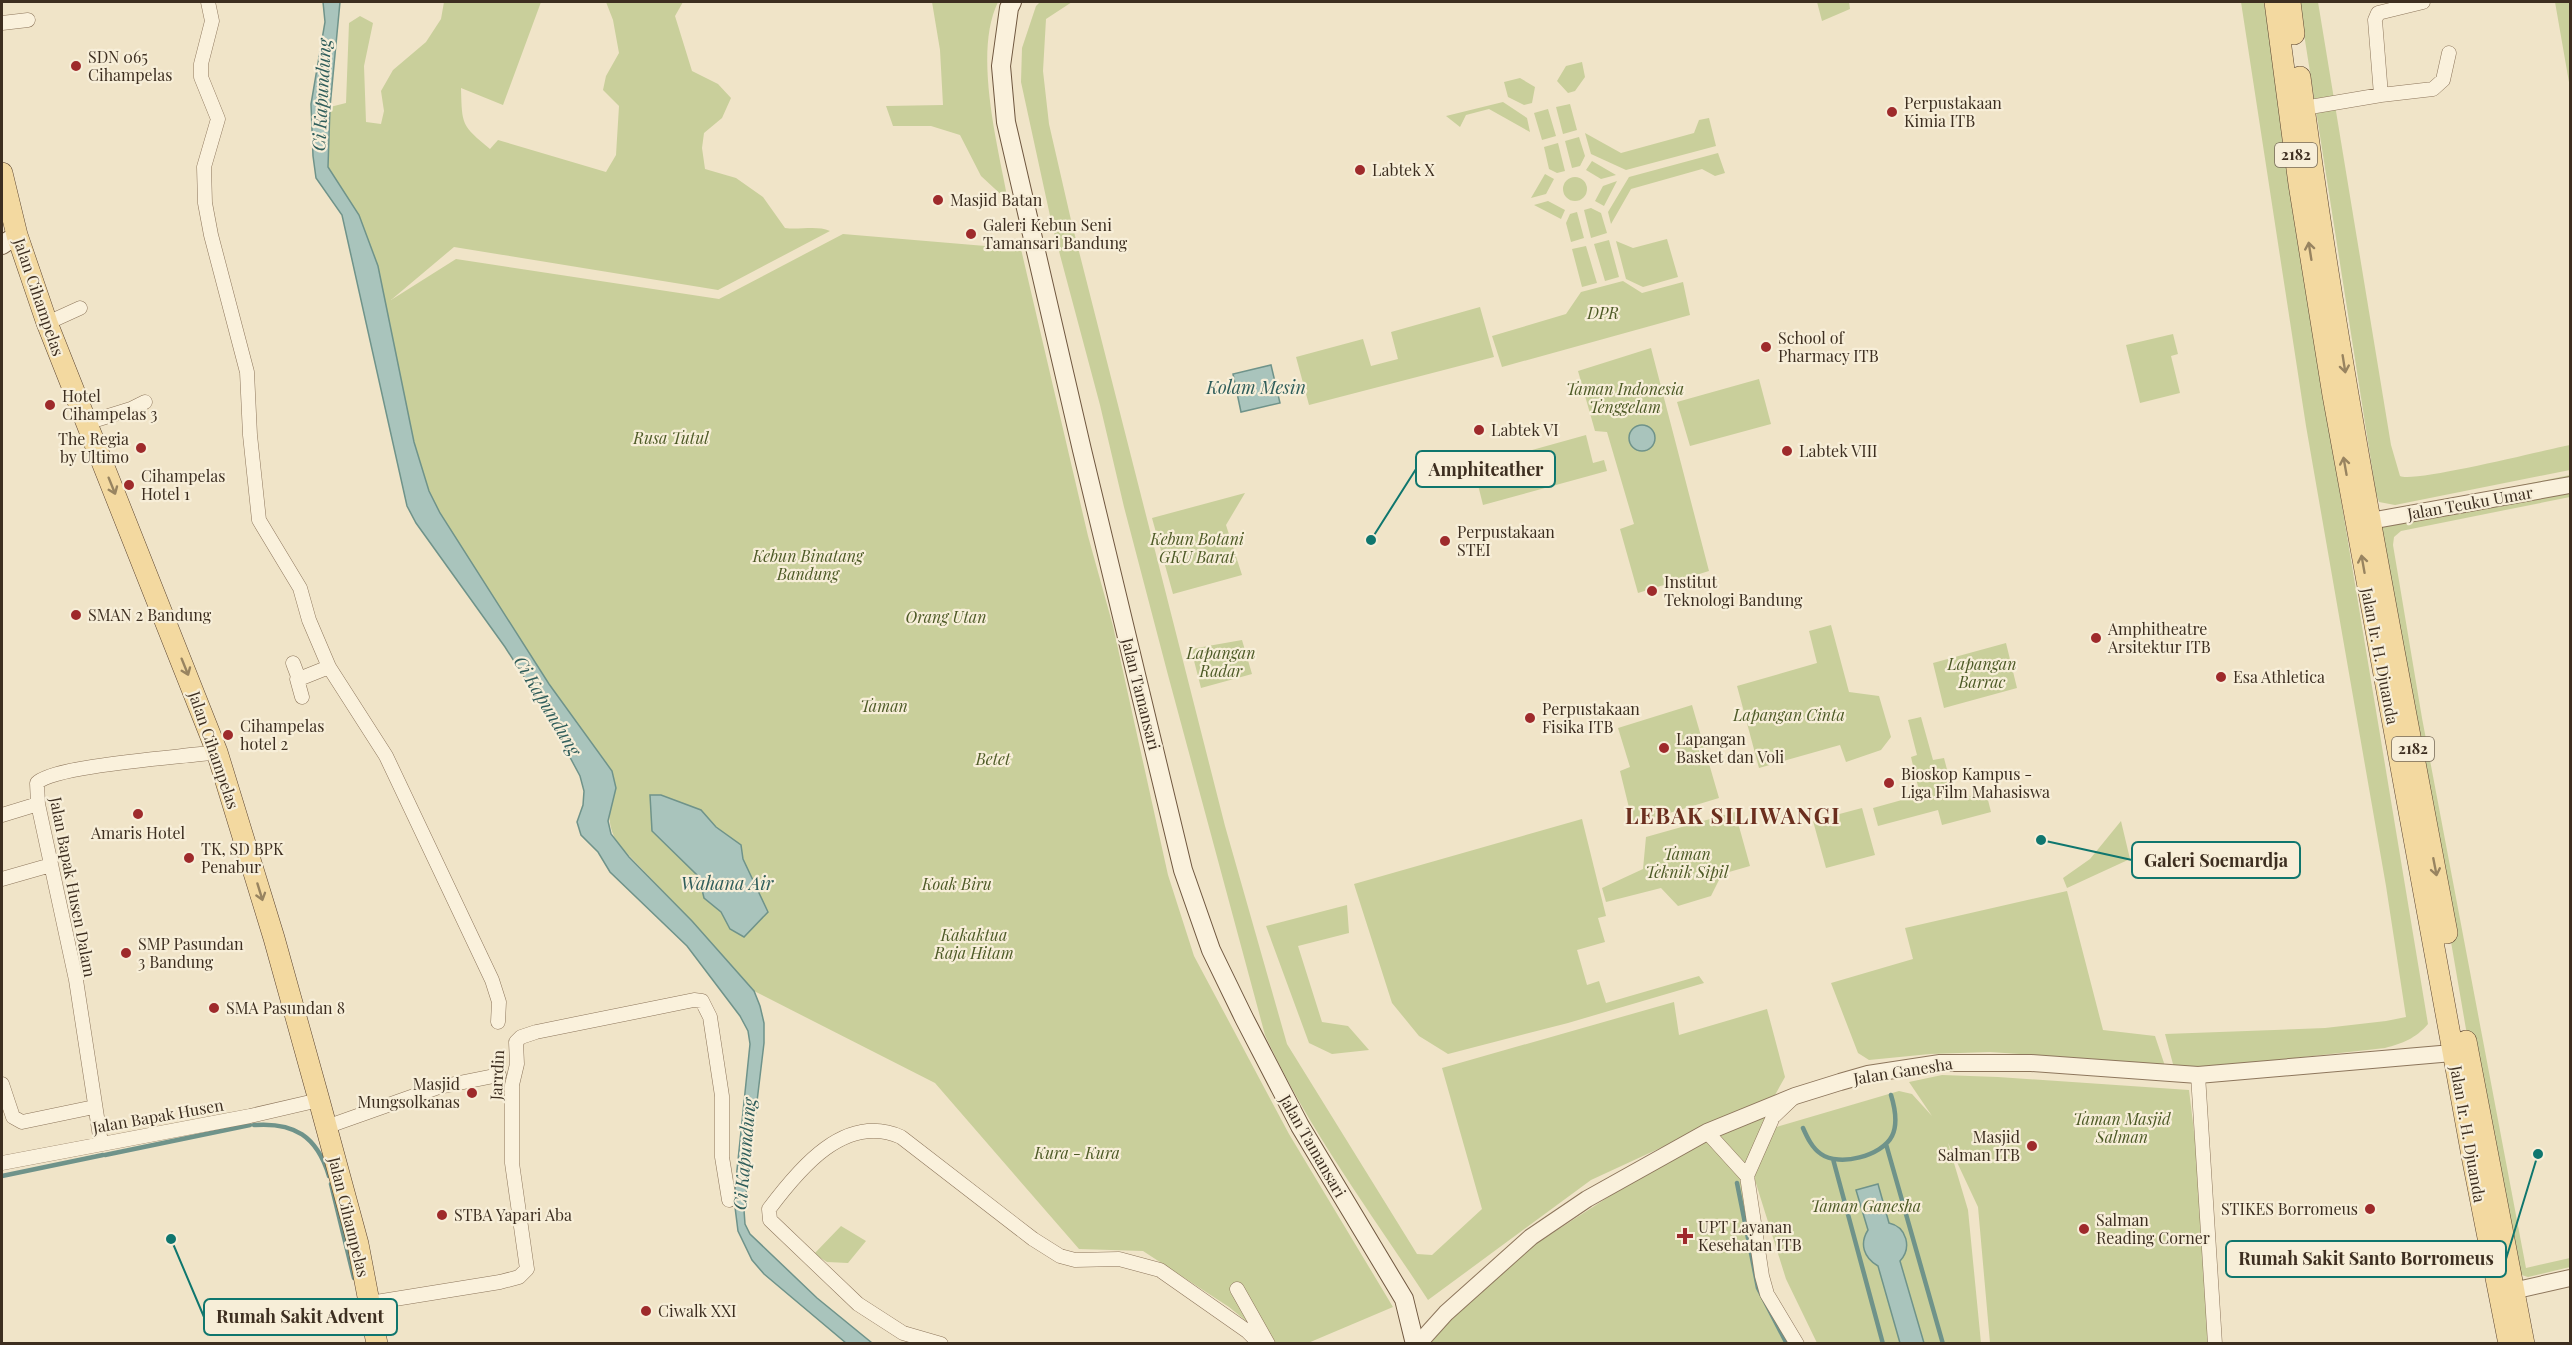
<svg xmlns="http://www.w3.org/2000/svg" width="2572" height="1345" font-family="'Playfair Display',serif">
	<style>
		.green { fill: #c9cf9b }
		.water { fill: #a9c4bc; stroke: #6f938a; stroke-width: 1.5 }
		.lines { fill: none; stroke-linecap: round; stroke-linejoin: round }
		.stream { stroke: #6f938a; stroke-width: 4.5 }
		.minor-casing { stroke: #8d765c; stroke-width: 15 }
		.tertiary-casing { stroke: #8d765c; stroke-width: 18 }
		.secondary-casing { stroke: #6f573f; stroke-width: 20 }
		.primary-casing { stroke: #5b4430; stroke-width: 22 }
		.minor { stroke: #faf1dc; stroke-width: 14 }
		.tertiary { stroke: #faf1dc; stroke-width: 16 }
		.secondary { stroke: #faf1dc; stroke-width: 18 }
		.primary { stroke: #f3d9a0; stroke-width: 21 }
		.oneway { stroke: #988460 }
		.poi-dot { fill: #9e2a2b; stroke: #f7eed8; stroke-width: 2 }
		.labels { text-anchor: middle; stroke-width: 4.5; stroke-linejoin: round; paint-order: stroke }
		.shield { fill: #f7eed8; stroke: #756857; stroke-width: 1.5 }
		.shield-label { font-size: 15px; font-weight: bold; fill: #3d2e20 }
		.poi-label { font-size: 16px; fill: #3d2e20; stroke: #f7eed8; text-anchor: start }
		.street-label { font-size: 16px; fill: #3d2e20; stroke: #f7eed8 }
		.park-label { font-size: 16px; font-style: italic; fill: #4d5a26; stroke: #f7eed8 }
		.water-label { font-size: 18px; font-style: italic; fill: #2f5d5a; stroke: #f7eed8 }
		.district-label { font-size: 22px; font-weight: bold; letter-spacing: 1.5px; fill: #6b2e1e; stroke: #f7eed8 }
		.leader { fill: none; stroke: #0f766e; stroke-width: 2 }
		.callout-dot { fill: #0f766e; stroke: #f7eed8; stroke-width: 2 }
		.callout { fill: #f7eed8; stroke: #0f766e; stroke-width: 2 }
		.callout-label { font-size: 18px; text-anchor: middle; font-weight: bold; fill: #3d2e20 }
	</style>
	<rect width="100%" height="100%" fill="#f0e4c8"/>
	<path class="green" d="M444 2H541L503 105 461 88C462 125 461 125 490 149L498 140 606 172 616 155 619 106 603 90 606 76 619 53 613 20 606 2H683L675 16 692 71 718 84 731 98 722 118 704 133 702 148 705 169 736 178 763 197 785 228C800 230 817 225 830 231L718 290 454 247 391 300 456 259 719 299 843 234 1021 249 1088 536 1113 626 1168 875 1194 956 1289 1134 1393 1307 1308 1343H1273L1229 1307 1143 1251 1079 1249 935 1083 754 991 692 921 619 845C603 823 611 797 612 771L549 684 440 513 429 491 414 442 359 215 328 168 330 107 346 103 349 23 360 16 373 23 364 66 366 122 381 124 384 111 381 91 393 70 426 42 441 19Z
		M932 2H998C973 53 998 146 1008 201L981 176 960 135 931 126H893L886 106 943 105 940 50Z
		M1040 2H1072L1046 19 1043 71 1049 124 1071 220 1225 826 1287 1044 1417 1254 1432 1255 1482 1209 1442 1068 1674 1002 1679 1035 1767 1009 1785 1077 1775 1095 1591 1180 1428 1300C1372 1214 1308 1129 1265 1035L1168 675 1124 507 1100 405 1052 225 1021 82 1022 48 1036 6Z
		M1817 2H1849L1850 9 1822 21Z
		M2241 2H2264L2320 373 2428 1024C2415 1039 2403 1043 2385 1048L2213 1067 2174 1068 2165 1034 2325 1028 2386 1021 2406 1017 2386 886 2306 426Z
		M2299 2H2318L2391 445 2400 476C2414 483 2545 450 2570 445V470L2395 505 2379 502 2376 493Z
		M2555 2H2570V88Z
		M1582 62 1585 77 1575 91 1568 93 1557 81 1566 66Z
		M1520 78 1535 87 1532 103 1524 105 1508 97 1504 82Z
		M1503 102 1527 118 1530 132 1489 109 1466 115 1460 127 1446 116Z
		M1570 104 1577 130 1563 134 1556 107Z
		M1548 109 1556 136 1542 140 1534 113Z
		M1709 118 1716 146 1626 170 1591 154 1585 133 1621 153 1694 133 1699 120Z
		M1579 137 1585 156 1580 166 1572 168 1565 141Z
		M1558 143 1565 171 1557 173 1549 169 1544 147Z
		M1718 153 1725 173 1715 176 1702 169 1631 189 1611 224 1608 212 1629 177Z
		M1592 161 1616 175 1601 179 1586 170Z
		M1545 174 1554 179 1546 194 1531 198Z
		M1563 189a12 12 0 1 1 24 0a12 12 0 1 1-24 0Z
		M1617 181 1604 206 1595 201 1603 186Z
		M1548 201 1565 210 1561 219 1534 205Z
		M1591 208 1601 213 1607 233 1591 238 1584 210Z
		M1577 212 1584 238 1571 242 1566 223 1570 214Z
		M1667 239 1678 277 1643 287 1626 279 1616 241 1633 248Z
		M1609 240 1619 277 1605 281 1594 244Z
		M1586 246 1597 283 1582 287 1572 249Z
		M1623 281 1642 293 1683 282 1690 315 1502 367 1492 336 1566 314 1581 292Z
		M1480 307 1494 357 1309 405 1296 357 1363 339 1371 366 1398 359 1391 332Z
		M2173 334 2178 354 2171 356 2180 393 2140 403 2126 345Z
		M1651 348 1709 571 1638 593 1620 529 1634 524 1607 432 1595 431 1578 371Z
		M1759 379 1771 424 1690 446 1677 402Z
		M1586 435 1593 463 1604 460 1607 471 1483 505 1475 473 1464 476 1463 469Z
		M2570 475V497L2401 531 2394 537 2393 545 2422 718 2526 1268 2570 1258V1267L2528 1277 2518 1274 2467 1035 2380 528 2404 509Z
		M1245 493 1226 525 1242 575 1173 594 1152 518Z
		M1831 625 1849 692 1879 696 1891 737 1881 750 1846 762 1840 745 1759 768 1737 686 1817 663 1809 631Z
		M1242 640 1252 674 1201 688 1191 649Z
		M2006 643 2017 688 1944 708 1933 663Z
		M1692 705 1719 798 1633 824 1620 771 1630 767 1618 728Z
		M1921 717 1933 760 1944 758 1955 800 1986 792 1991 812 1942 825 1938 810 1878 826 1873 808 1920 795 1911 757 1917 755 1908 720Z
		M1862 808 1875 855 1826 868 1813 821Z
		M1735 812 1750 866 1722 874 1711 896 1678 906 1661 888 1606 902 1602 888 1643 869 1646 837Z
		M1582 819 1606 916 1598 918 1605 942 1577 950 1587 985 1599 981 1606 1003 1699 976 1704 983 1568 1023 1448 1054 1419 1036 1392 1003 1354 884Z
		M2121 821 2130 859 2067 888 2063 878 2090 859Z
		M2067 891 2103 1030 2155 1036 2165 1066 2095 1059 1990 1052 1930 1054 1869 1060 1858 1053 1831 983 1913 959 1905 928Z
		M1347 905 1349 933 1298 946 1322 1022 1348 1026 1369 1050 1332 1054 1309 1043 1266 926Z
		M1942 1075 1998 1077 2189 1090 2209 1256 2215 1343H1990L1978 1207 1948 1143 1968 1210 1981 1343H1817L1786 1279 1753 1174 1773 1128 1899 1091 1912 1094 1932 1116 1909 1082Z
		M1770 1112 1749 1168 1710 1134Z
		M1706 1134 1742 1177 1764 1296 1792 1344H1418L1534 1245Z
		M841 1226 866 1241 848 1263 827 1262 814 1254Z"/>
	<path class="water" d="M323 2H340L330 107 328 167 359 215 378 266 414 442 429 491 440 513 549 684 612 771 616 788 608 821 611 834 629 857 692 921 754 991 760 1006 764 1023V1043L744 1210 745 1224 750 1234 817 1298 872 1343H846L764 1274 752 1260 738 1231 734 1199 750 1044 748 1031 740 1016 687 946 610 872 598 852 581 835 577 822 583 805 584 791 580 776 541 703 505 647 416 523 407 506 342 215 316 178 313 156 311 104 325 22Z
		M1271 365 1280 403 1241 412 1233 374Z
		M1629 438a13 13 0 1 1 26 0a13 13 0 1 1-26 0Z
		M650 795H661L701 810 716 827 741 845 743 859 768 912 744 937 730 929 721 912 704 898 699 877 652 831Z
		M1878 1184 1889 1223C1907 1227 1912 1248 1900 1261L1924 1343H1900L1878 1266C1864 1258 1859 1244 1868 1230L1856 1190Z"/>
	<g class="lines">
		<path class="stream" d="M254 1125C294 1122 317 1136 329 1176
			M1803 1128C1807 1137 1812 1148 1821 1154 1839 1167 1882 1156 1892 1136 1898 1124 1895 1108 1891 1095
			M1886 1144 1943 1344
			M105 1155 250 1125
			M1833 1159 1883 1344
			M2 1176 103 1155
			M1737 1183 1758 1288 1787 1344
			M331 1184 354 1278"/>
		<g class="minor-casing">
			<path id="minor" d="M208 2 212 21 201 64V77L218 119 204 167 205 203 211 235 247 372 250 435 259 520 300 588 309 620 329 667 386 756 492 980 499 1002 498 1022
				M2 23 28 20
				M2381 95 2433 89 2443 80 2449 53
				M2304 108 2381 95 2375 20 2378 13 2423 2
				M47 323 80 308
				M86 423 131 409 145 402
				M293 663 299 679H297L302 697
				M299 679 329 667
				M2 815 38 804
				M2 879 51 865
				M2198 1075 2215 1344
				M2 1084 13 1117 22 1122 94 1107
				M1792 1099 1773 1117 1747 1176 1762 1276 1767 1294 1797 1344
				M326 1127 439 1087 499 1075
				M1707 1132 1747 1176
				M101 1143 76 980 38 804 37 783C54 765 185 757 217 752
				M2 1163 250 1116 319 1100
				M1237 1289 1268 1344
				M370 1303 500 1282 519 1277 527 1269 512 1163V1085L517 1064 516 1042 521 1037 536 1032 694 1000 702 1001 710 1017 722 1096V1157L729 1200
				M941 1344 903 1333 858 1304 770 1220 769 1209C799 1169 845 1112 901 1137L1033 1239 1060 1256 1075 1260 1119 1259 1160 1270 1247 1331 1260 1344"/>
		</g>
		<g class="tertiary-casing">
			<path id="tertiary" d="M2359 523 2570 485
				M2504 1293 2570 1278
				M1418 1344 1446 1313 1531 1237 1587 1199 1707 1132 1795 1096 1840 1082 1868 1074 1940 1063H2031L2198 1075 2464 1052"/>
		</g>
		<g class="secondary-casing">
			<path id="secondary" d="M1012 2 1009 8 1001 66 1006 122 1082 450 1183 870 1211 950 1244 1018 1300 1126 1404 1299 1415 1344
				M2 245 17 235"/>
		</g>
		<g class="primary-casing">
			<path id="primary" d="M2275 2 2299 184 2333 395 2473 1161 2509 1344
				M2290 2 2294 34
				M2300 77C2337 364 2394 649 2447 933
				M2 173 17 235 47 323 217 752 274 938 319 1100 358 1244 377 1344
				M2466 1041 2524 1344"/>
		</g>
		<use href="#minor" class="minor"/>
		<use href="#tertiary" class="tertiary"/>
		<use href="#secondary" class="secondary"/>
		<use href="#primary" class="primary"/>
	</g>
	<defs><path id="oneway-shaft" d="M-6 0H5M1.5-3L5.5 0L1.5 3" fill="none" stroke-width="1.6" stroke-linecap="round" stroke-linejoin="round" transform="scale(1.5)"/></defs>
	<g class="oneway">
		<use href="#oneway-shaft" transform="translate(2310 251) rotate(-99)"/>
		<use href="#oneway-shaft" transform="translate(2344 364) rotate(81)"/>
		<use href="#oneway-shaft" transform="translate(2345 466) rotate(-100)"/>
		<use href="#oneway-shaft" transform="translate(112 486) rotate(68)"/>
		<use href="#oneway-shaft" transform="translate(2363 564) rotate(-100)"/>
		<use href="#oneway-shaft" transform="translate(185 667) rotate(68)"/>
		<use href="#oneway-shaft" transform="translate(2435 867) rotate(79)"/>
		<use href="#oneway-shaft" transform="translate(260 892) rotate(73)"/>
	</g>
	<g class="poi-dot">
		<circle cx="76" cy="66" r="6"/>
		<circle cx="1892" cy="112" r="6"/>
		<circle cx="1360" cy="170" r="6"/>
		<circle cx="938" cy="200" r="6"/>
		<circle cx="971" cy="234" r="6"/>
		<circle cx="1766" cy="347" r="6"/>
		<circle cx="50" cy="405" r="6"/>
		<circle cx="1479" cy="430" r="6"/>
		<circle cx="141" cy="448" r="6"/>
		<circle cx="1787" cy="451" r="6"/>
		<circle cx="129" cy="485" r="6"/>
		<circle cx="1445" cy="541" r="6"/>
		<circle cx="1652" cy="591" r="6"/>
		<circle cx="76" cy="615" r="6"/>
		<circle cx="2096" cy="638" r="6"/>
		<circle cx="2221" cy="677" r="6"/>
		<circle cx="1530" cy="718" r="6"/>
		<circle cx="228" cy="735" r="6"/>
		<circle cx="1664" cy="748" r="6"/>
		<circle cx="1889" cy="783" r="6"/>
		<circle cx="138" cy="814" r="6"/>
		<circle cx="189" cy="858" r="6"/>
		<circle cx="126" cy="953" r="6"/>
		<circle cx="214" cy="1008" r="6"/>
		<circle cx="472" cy="1093" r="6"/>
		<circle cx="2032" cy="1146" r="6"/>
		<circle cx="2370" cy="1209" r="6"/>
		<circle cx="442" cy="1215" r="6"/>
		<circle cx="2084" cy="1229" r="6"/>
		<path d="M1682 1227h6v6h6v6h-6v6h-6v-6h-6v-6h6z"/>
		<circle cx="646" cy="1311" r="6"/>
	</g>
	<g class="labels">
		<g class="shield">
			<rect x="2275" y="143" width="42" height="24" rx="4.5"/>
			<rect x="2392" y="737" width="42" height="24" rx="4.5"/>
		</g>
		<g class="shield-label">
			<text x="2296" y="160">2182</text>
			<text x="2413" y="754">2182</text>
		</g>
		<g class="poi-label">
			<text x="88" y="63">SDN 065<tspan x="88" dy="18">Cihampelas</tspan></text>
			<text x="1904" y="109">Perpustakaan<tspan x="1904" dy="18">Kimia ITB</tspan></text>
			<text x="1372" y="176">Labtek X</text>
			<text x="950" y="206">Masjid Batan</text>
			<text x="983" y="231">Galeri Kebun Seni<tspan x="983" dy="18">Tamansari Bandung</tspan></text>
			<text x="1778" y="344">School of<tspan x="1778" dy="18">Pharmacy ITB</tspan></text>
			<text x="62" y="402">Hotel<tspan x="62" dy="18">Cihampelas 3</tspan></text>
			<text x="1491" y="436">Labtek VI</text>
			<text x="129" y="445" text-anchor="end">The Regia<tspan x="129" dy="18">by Ultimo</tspan></text>
			<text x="1799" y="457">Labtek VIII</text>
			<text x="141" y="482">Cihampelas<tspan x="141" dy="18">Hotel 1</tspan></text>
			<text x="1457" y="538">Perpustakaan<tspan x="1457" dy="18">STEI</tspan></text>
			<text x="1664" y="588">Institut<tspan x="1664" dy="18">Teknologi Bandung</tspan></text>
			<text x="88" y="621">SMAN 2 Bandung</text>
			<text x="2108" y="635">Amphitheatre<tspan x="2108" dy="18">Arsitektur ITB</tspan></text>
			<text x="2233" y="683">Esa Athletica</text>
			<text x="1542" y="715">Perpustakaan<tspan x="1542" dy="18">Fisika ITB</tspan></text>
			<text x="240" y="732">Cihampelas<tspan x="240" dy="18">hotel 2</tspan></text>
			<text x="1676" y="745">Lapangan<tspan x="1676" dy="18">Basket dan Voli</tspan></text>
			<text x="1901" y="780">Bioskop Kampus -<tspan x="1901" dy="18">Liga Film Mahasiswa</tspan></text>
			<text x="138" y="839" text-anchor="middle">Amaris Hotel</text>
			<text x="201" y="855">TK, SD BPK<tspan x="201" dy="18">Penabur</tspan></text>
			<text x="138" y="950">SMP Pasundan<tspan x="138" dy="18">3 Bandung</tspan></text>
			<text x="226" y="1014">SMA Pasundan 8</text>
			<text x="460" y="1090" text-anchor="end">Masjid<tspan x="460" dy="18">Mungsolkanas</tspan></text>
			<text x="2020" y="1143" text-anchor="end">Masjid<tspan x="2020" dy="18">Salman ITB</tspan></text>
			<text x="2358" y="1215" text-anchor="end">STIKES Borromeus</text>
			<text x="454" y="1221">STBA Yapari Aba</text>
			<text x="2096" y="1226">Salman<tspan x="2096" dy="18">Reading Corner</tspan></text>
			<text x="1698" y="1233">UPT Layanan<tspan x="1698" dy="18">Kesehatan ITB</tspan></text>
			<text x="658" y="1317">Ciwalk XXI</text>
		</g>
		<g class="street-label">
			<text transform="translate(39 297) rotate(71)" y="6">Jalan Cihampelas</text>
			<text transform="translate(2470 503) rotate(-10)" y="6">Jalan Teuku Umar</text>
			<text transform="translate(2380 656) rotate(79)" y="6">Jalan Ir. H. Djuanda</text>
			<text transform="translate(1141 694) rotate(76)" y="6">Jalan Tamansari</text>
			<text transform="translate(214 750) rotate(71)" y="6">Jalan Cihampelas</text>
			<text transform="translate(73 887) rotate(79)" y="6">Jalan Bapak Husen Dalam</text>
			<text transform="translate(1903 1071) rotate(-9)" y="6">Jalan Ganesha</text>
			<text transform="translate(497 1075) rotate(-87)" y="6">Jarrdin</text>
			<text transform="translate(158 1116) rotate(-10)" y="6">Jalan Bapak Husen</text>
			<text transform="translate(2468 1134) rotate(80)" y="6">Jalan Ir. H. Djuanda</text>
			<text transform="translate(1313 1146) rotate(60)" y="6">Jalan Tamansari</text>
			<text transform="translate(349 1217) rotate(76)" y="6">Jalan Cihampelas</text>
		</g>
		<g class="park-label">
			<text x="1603" y="319">DPR</text>
			<text x="1625" y="395">Taman Indonesia<tspan x="1625" dy="18">Tenggelam</tspan></text>
			<text x="671" y="444">Rusa Tutul</text>
			<text x="1197" y="545">Kebun Botani<tspan x="1197" dy="18">GKU Barat</tspan></text>
			<text x="808" y="562">Kebun Binatang<tspan x="808" dy="18">Bandung</tspan></text>
			<text x="946" y="623">Orang Utan</text>
			<text x="1221" y="659">Lapangan<tspan x="1221" dy="18">Radar</tspan></text>
			<text x="1982" y="670">Lapangan<tspan x="1982" dy="18">Barrac</tspan></text>
			<text x="884" y="712">Taman</text>
			<text x="1789" y="721">Lapangan Cinta</text>
			<text x="993" y="765">Betet</text>
			<text x="1687" y="860">Taman<tspan x="1687" dy="18">Teknik Sipil</tspan></text>
			<text x="957" y="890">Koak Biru</text>
			<text x="974" y="941">Kakaktua<tspan x="974" dy="18">Raja Hitam</tspan></text>
			<text x="2122" y="1125">Taman Masjid<tspan x="2122" dy="18">Salman</tspan></text>
			<text x="1077" y="1159">Kura - Kura</text>
			<text x="1866" y="1212">Taman Ganesha</text>
		</g>
		<g class="water-label">
			<text transform="translate(322 95) rotate(-87)" y="6">Ci Kapundung</text>
			<text x="1256" y="394">Kolam Mesin</text>
			<text transform="translate(547 706) rotate(59)" y="6">Ci Kapundung</text>
			<text x="727" y="890">Wahana Air</text>
			<text transform="translate(745 1154) rotate(-85)" y="6">Ci Kapundung</text>
		</g>
		<g class="district-label">
			<text x="1733" y="824">LEBAK SILIWANGI</text>
		</g>
	</g>
	<path class="leader" d="M1371 540L1416 469M2041 840L2132 860M2538 1154L2506 1259M171 1239L204 1317"/>
	<g class="callout-dot">
		<circle cx="1371" cy="540" r="6"/>
		<circle cx="2041" cy="840" r="6"/>
		<circle cx="2538" cy="1154" r="6"/>
		<circle cx="171" cy="1239" r="6"/>
	</g>
	<g class="callout">
		<rect x="1416" y="451" width="139" height="36" rx="6"/>
		<rect x="2132" y="842" width="168" height="36" rx="6"/>
		<rect x="2226" y="1241" width="280" height="36" rx="6"/>
		<rect x="204" y="1299" width="193" height="36" rx="6"/>
	</g>
	<g class="callout-label">
		<text x="1486" y="476">Amphiteather</text>
		<text x="2216" y="867">Galeri Soemardja</text>
		<text x="2366" y="1265">Rumah Sakit Santo Borromeus</text>
		<text x="300" y="1323">Rumah Sakit Advent</text>
	</g>
	<rect width="2572" height="1345" fill="none" stroke="#3d2e20" stroke-width="6"/>
</svg>
